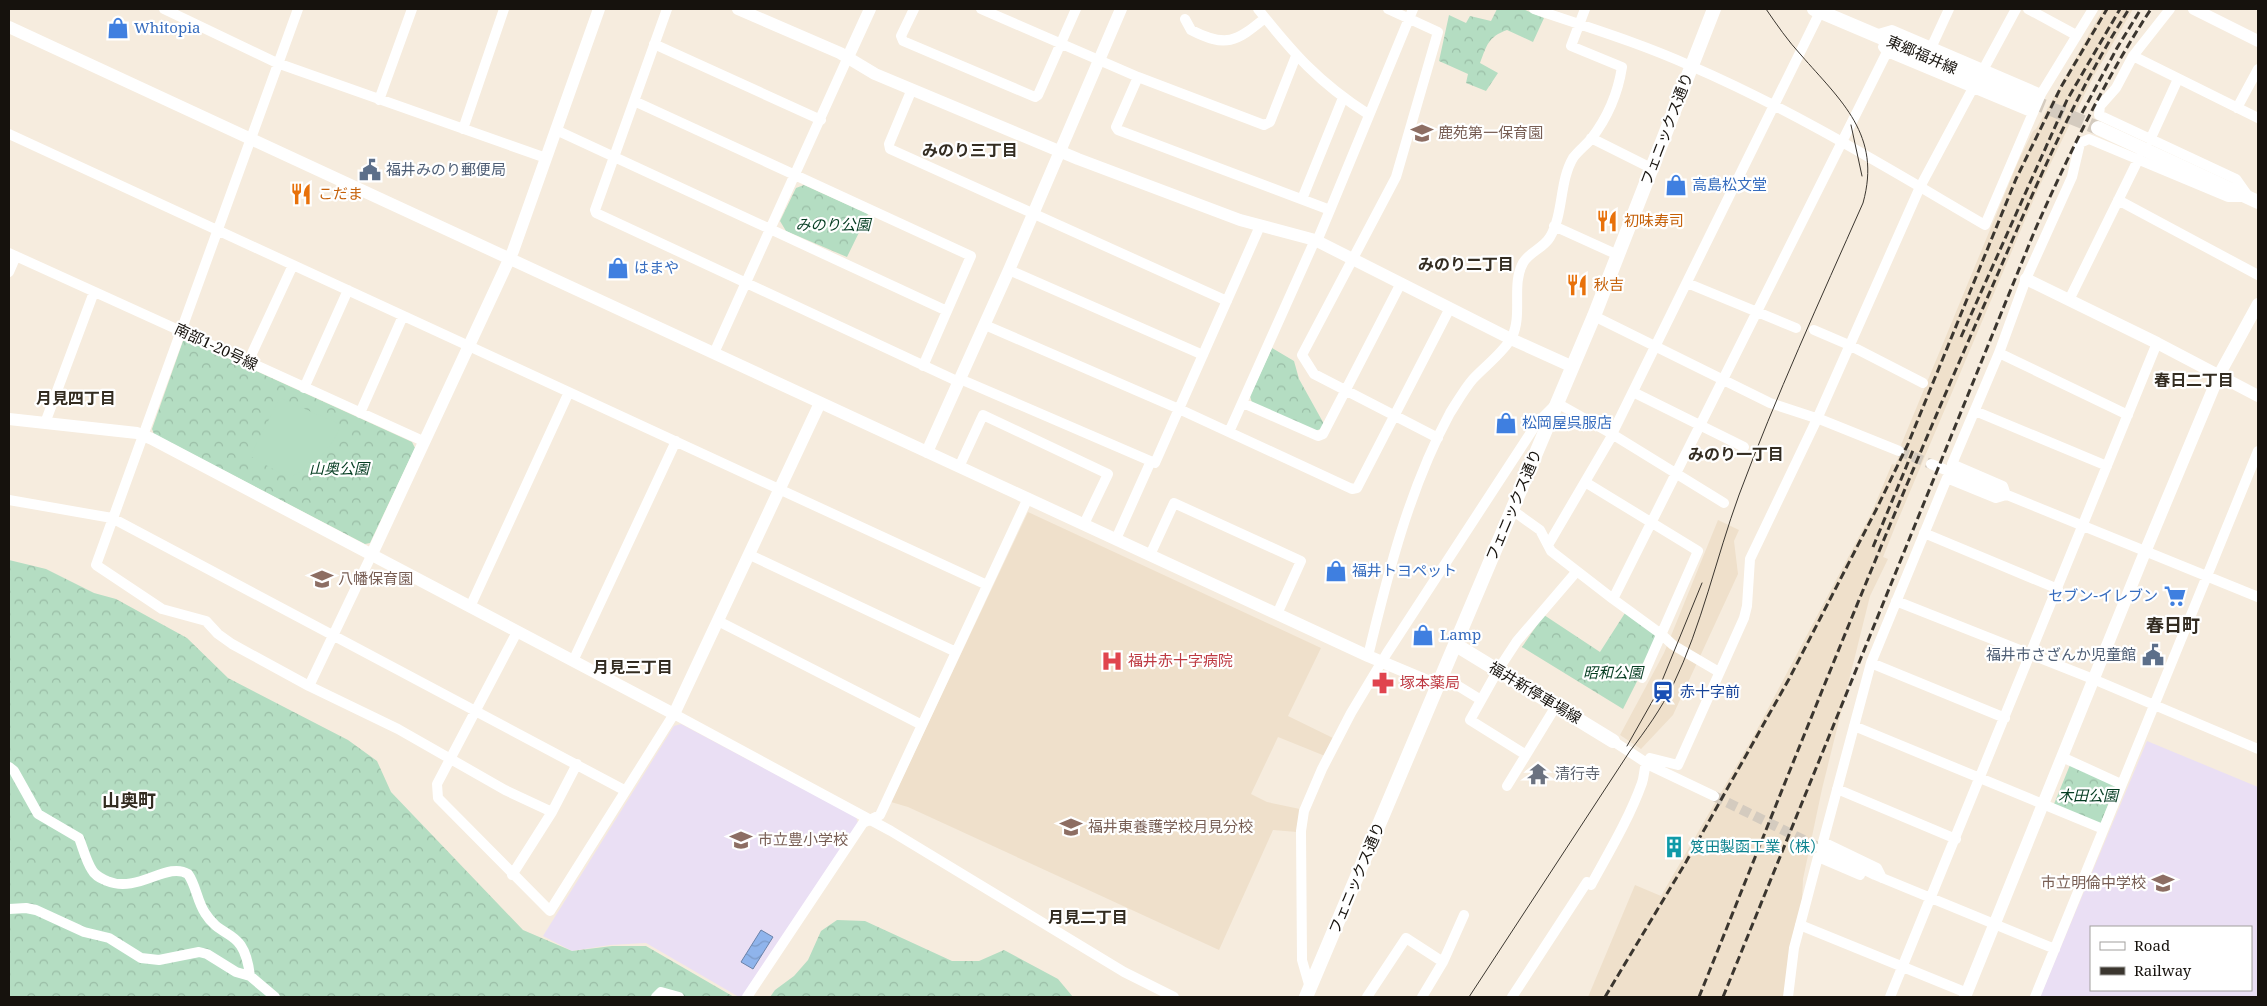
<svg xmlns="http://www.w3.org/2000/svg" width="2267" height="1006" font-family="'Noto Serif','Noto Sans JP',serif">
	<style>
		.built { fill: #efe0cb }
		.education { fill: #eadff4; fill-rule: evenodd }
		.forest { fill: url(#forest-crowns) }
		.pitch { fill: #b4ddc2 }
		.water { fill: url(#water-waves); stroke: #6b83a9 }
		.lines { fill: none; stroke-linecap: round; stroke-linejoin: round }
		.minor-tunnel { stroke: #d4cbbf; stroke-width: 10; stroke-dasharray: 10 5; stroke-linecap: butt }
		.secondary-tunnel { stroke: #d4cbbf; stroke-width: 14; stroke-dasharray: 14 7; stroke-linecap: butt }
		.minor { stroke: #fff; stroke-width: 10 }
		.tertiary { stroke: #fff; stroke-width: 12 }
		.secondary { stroke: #fff; stroke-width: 14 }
		.tram { stroke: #3b362f; stroke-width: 1 }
		.rail { stroke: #3b362f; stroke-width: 3; stroke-dasharray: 8 4; stroke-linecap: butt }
		.labels { text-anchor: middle; stroke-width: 4.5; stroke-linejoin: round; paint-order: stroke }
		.shop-label { font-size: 15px; fill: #366cbe; stroke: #fff; text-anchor: start }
		.street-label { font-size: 15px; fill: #16120d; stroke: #fff }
		.education-label { font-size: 15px; fill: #785e54; stroke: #fff; text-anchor: start }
		.service-label { font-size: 15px; fill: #4e5e75; stroke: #fff; text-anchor: start }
		.food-label { font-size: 15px; fill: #c56008; stroke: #fff; text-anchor: start }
		.park-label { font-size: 15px; font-style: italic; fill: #043c21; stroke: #fff }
		.health-label { font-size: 15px; fill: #be3a42; stroke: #fff; text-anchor: start }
		.transit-label { font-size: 15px; fill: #164399; stroke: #fff; text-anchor: start }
		.worship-label { font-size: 15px; fill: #5b616d; stroke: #fff; text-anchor: start }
		.culture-label { font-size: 15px; fill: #0d838f; stroke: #fff; text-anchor: start }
		.neighbourhood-label { font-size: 16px; font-weight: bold; fill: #332c21; stroke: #fff }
		.quarter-label { font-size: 18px; font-weight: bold; fill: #332c21; stroke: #fff }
	</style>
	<defs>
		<pattern id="forest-crowns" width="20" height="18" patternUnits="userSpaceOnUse" patternTransform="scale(1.25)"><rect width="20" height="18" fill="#b4ddc2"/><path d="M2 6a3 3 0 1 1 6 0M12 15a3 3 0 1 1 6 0" fill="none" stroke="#9abda6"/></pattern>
		<pattern id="water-waves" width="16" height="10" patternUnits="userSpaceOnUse" patternTransform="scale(1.25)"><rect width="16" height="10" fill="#8fb4ec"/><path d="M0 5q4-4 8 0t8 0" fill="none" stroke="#7b9ac9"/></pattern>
	</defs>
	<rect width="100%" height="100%" fill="#f6ecde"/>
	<path class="built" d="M2103 9H2133L2093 77 2039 187 1895 527 1883 557 1888 559 1870 596 1822 789 1803 879 1802 900 1784 997H1588L1635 885 1661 896 1752 739 1871 514 1892 464 1895 465 1903 447 1901 445 2018 162 2033 131 2036 129Z
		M1028 512 1321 648 1288 716 1333 738 1325 756 1278 737 1251 794 1267 802 1300 809 1297 832 1273 830 1219 950 908 807 891 802Z
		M1718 520 1739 530 1734 541 1738 574 1673 715 1641 749 1620 735 1664 653Z"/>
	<path class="education" d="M681 724 856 817 858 823 743 997H739L646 943 610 945 572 951 543 936 674 726Z
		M2147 741 2258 787V997H2040ZM2091 927H2251V990H2091Z"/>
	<path class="forest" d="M1497 9H1523L1544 18 1533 42 1507 30C1488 37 1487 45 1480 63L1498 73 1486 91 1466 83 1468 74 1439 61 1449 15 1466 23 1470 16 1491 21Z
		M804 185 868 214 847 257 786 231 780 221 796 188Z
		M188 340 412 442 415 448 370 543 365 544 154 434 152 429 183 341Z
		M1272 348 1294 361 1299 379 1324 424 1321 429 1314 431 1252 403 1250 396Z
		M9 560 46 569 94 593 116 599 187 638 228 678 348 740 377 761 391 792 523 930 572 951 612 946H646L734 997H9Z
		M1625 613 1660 636 1623 709 1522 647 1544 615 1600 652Z
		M2070 765 2116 785 2100 825 2054 804Z
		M837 920 865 921 952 961H979L1004 950 1058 979 1073 997H770L775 990 794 976 808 960 821 931Z"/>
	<path class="pitch" d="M280 398 341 425C331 450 313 466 289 478L250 456Z"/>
	<path class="water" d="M761 930 773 937 753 969 741 962Z"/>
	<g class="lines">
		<path class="minor-tunnel" d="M1899 451 1931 464
			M1714 796 1820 848"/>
		<path class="secondary-tunnel" d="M2031 101 2098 128"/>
		<path class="minor" d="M164 9 277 63 546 158
			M298 9 96 565 162 609 206 621 218 634 232 644 309 686 398 729 505 790 552 812
			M667 9 595 210 596 213 959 382
			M914 9 901 36 903 41 1035 97 1038 95 1076 9
			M981 9 1138 77 1264 125 1270 122 1296 56
			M1258 9C1293 53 1319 83 1368 114
			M1388 9 1438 32 1396 177 1302 355 1314 374 1438 438
			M1534 9C1587 27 1640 43 1691 66 1793 110 1889 169 1985 225L2041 94 2093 9
			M2028 9 2076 35
			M2170 9 2133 56 2116 88 2100 106 2099 115 2236 179 2248 196
			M1185 19 1191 30C1226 48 1236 42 1265 18
			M1875 35 1892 30 2041 94
			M654 44 821 120
			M1883 47 1887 52 2033 113
			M1931 48 1949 9
			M2133 56 2258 118
			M1983 70 2016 9
			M1138 77 1116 127 1118 130 1330 210 1317 241
			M912 89 889 144 890 149 1227 301
			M379 100 412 9
			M634 101 971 256 923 366
			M2237 108 2258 69
			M463 129 504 9
			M556 130 947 311
			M9 134 987 585
			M1591 138 1651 168
			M2150 140 2178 79
			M1302 199 1343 98
			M2118 200 2258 275
			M1330 210 1413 9
			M1554 226 1618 255
			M9 253 423 441
			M1009 270 1203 355
			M9 272 16 256
			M1687 283 1796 328
			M2069 300 2139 158
			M1594 316 1770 403 1822 420 1899 451
			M985 325 1179 409 1352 489 1357 488 1450 308
			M1814 330 1849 345 1923 383
			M714 353 848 57
			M1999 353 2128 415
			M248 362 293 265
			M960 379 1155 463 1260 226
			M304 388 348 290
			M1633 392 1744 447
			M1243 403 1318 436 1323 434 1401 283
			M1975 411 2107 466
			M360 413 403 316
			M45 423 94 292
			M1229 432 1315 240
			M1612 434 1820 12
			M1931 464 2258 597
			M959 467 983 415 1108 474 1084 524
			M1585 482 1698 551 1642 678
			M9 500 112 518 624 790
			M1512 510 1540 530 1551 551 1613 599 1661 634 1673 645 1719 672
			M1924 533 2058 589
			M1116 539 1151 461
			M1548 545 1613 434
			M750 555 956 652
			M1150 555 1174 503 1301 561 1277 614
			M1613 599 1887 52
			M1896 601 2093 679 2258 749
			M470 607 569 392
			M718 621 922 725
			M517 632 437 784 438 798 550 911 674 714 891 831 1124 972 1174 997
			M1368 656C1388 573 1409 489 1450 413 1457 402 1465 388 1473 379 1485 366 1504 352 1512 337 1523 314 1511 285 1523 263 1529 252 1544 248 1550 237 1564 213 1559 182 1573 158 1578 151 1586 145 1591 139 1608 117 1618 93 1622 67L1571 46 1585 9
			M573 661 676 441
			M1871 663 2005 718
			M1442 676 1481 700
			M309 686 372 554
			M1854 726 2103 829
			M1613 741 1651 766 1714 796
			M1526 755 1470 720 1498 670 1517 641 1577 571
			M2062 757 2121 784
			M9 767 14 771 38 814 79 838C83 848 86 861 92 870 95 876 101 878 107 881 138 894 167 861 188 874 196 885 197 901 205 913 223 942 244 926 250 976
			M1507 786 1556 706
			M1837 789 1956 839
			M1820 848 1875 875 2055 949
			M512 875 552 812 577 764
			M1882 878 1877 868 1823 842 1871 663 1947 478 1996 498 2006 495 2003 486 1952 464 1999 353 2026 279 2072 177 2080 143 2089 139 2228 197H2243
			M9 909 26 908 36 910 84 932 109 938 141 958 159 960 199 952 207 954 236 972 250 976 275 997
			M1800 925 1967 993
			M1310 988 1302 960 1301 831 1304 811 1322 769 1351 713 1387 653 1537 423 1557 403 1612 434 1724 503
			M656 997 661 992 679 997
			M747 997 863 823 880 815 1028 498
			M1367 997 1406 938 1443 962
			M1422 997 1443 962 1464 915
			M1512 997 1587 882 1591 885C1609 852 1629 819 1642 783 1645 775 1643 765 1650 758L1678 765 1744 618 1747 606 1750 559 1817 419 1920 187 1973 88
			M1788 997 1794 948 1818 857 1860 875
			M1890 997 2157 343
			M2035 997 2258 451"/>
		<path class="tertiary" d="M738 9 840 53 875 74 1078 159 1240 220 1315 240 1511 339 1573 367
			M2194 9 2258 41
			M9 27 1368 656 1437 685
			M848 57 870 9
			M2026 279 2157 343 2258 396
			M9 419 137 433 152 439 674 714 820 403
			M927 452 1009 270 1121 9
			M372 554 513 251 599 9
			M1965 997 2145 552 2219 375 2258 304"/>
		<path class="secondary" d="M1814 9 2031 101
			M2098 128 2258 202
			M1456 645 1613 741
			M1306 997 1594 316 1714 9"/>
		<path class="tram" d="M1851 125 1862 176
			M1627 746 1657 693 1702 583
			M1469 997 1630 751C1646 730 1661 709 1673 685 1702 625 1716 558 1739 495 1776 396 1820 300 1863 203 1882 135 1841 101 1801 55 1788 41 1777 25 1766 9"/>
		<path class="rail" d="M2082 113 2117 48 2141 9
			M1961 337 2067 100 2120 9
			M1873 547 1914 448
			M1605 997 1686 862 1789 679 1876 510 1908 444 2016 179 2061 87 2107 9
			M1699 997C1788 776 1875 554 1971 335 2020 225 2064 111 2129 9
			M1723 997 2035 230C2069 154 2105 79 2151 9"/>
	</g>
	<defs>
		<g id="shop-bare" transform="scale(1.725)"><path d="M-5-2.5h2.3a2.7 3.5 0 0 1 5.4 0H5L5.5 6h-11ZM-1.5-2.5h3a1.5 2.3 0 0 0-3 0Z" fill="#3f7fe0" stroke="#fff" stroke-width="2.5" paint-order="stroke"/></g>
		<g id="school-bare" transform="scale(1.725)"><path d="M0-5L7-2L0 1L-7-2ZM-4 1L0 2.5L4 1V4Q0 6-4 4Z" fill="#8d6e63" stroke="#fff" stroke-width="2.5" paint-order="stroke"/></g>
		<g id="civic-bare" transform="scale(1.725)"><path d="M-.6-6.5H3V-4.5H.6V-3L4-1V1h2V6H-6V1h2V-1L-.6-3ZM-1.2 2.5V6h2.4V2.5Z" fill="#5c6f8a" stroke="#fff" stroke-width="2.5" paint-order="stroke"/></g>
		<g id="restaurant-bare" transform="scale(1.725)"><path d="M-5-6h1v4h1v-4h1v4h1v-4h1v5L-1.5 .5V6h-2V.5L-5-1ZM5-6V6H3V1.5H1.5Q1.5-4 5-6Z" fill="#e8710a" stroke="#fff" stroke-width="2.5" paint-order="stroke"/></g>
		<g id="supermarket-bare" transform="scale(1.725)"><path d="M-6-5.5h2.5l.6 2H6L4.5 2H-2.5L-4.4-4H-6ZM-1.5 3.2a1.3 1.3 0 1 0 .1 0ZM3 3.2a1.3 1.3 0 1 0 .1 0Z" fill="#3f7fe0" stroke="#fff" stroke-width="2.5" paint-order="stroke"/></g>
		<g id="hospital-bare" transform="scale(1.725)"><path d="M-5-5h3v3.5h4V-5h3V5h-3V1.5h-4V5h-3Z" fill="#e0444e" stroke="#fff" stroke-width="2.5" paint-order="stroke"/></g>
		<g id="pharmacy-bare" transform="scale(1.725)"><path d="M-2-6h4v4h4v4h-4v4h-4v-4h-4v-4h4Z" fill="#e0444e" stroke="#fff" stroke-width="2.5" paint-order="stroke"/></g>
		<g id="station-bare" transform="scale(1.725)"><path d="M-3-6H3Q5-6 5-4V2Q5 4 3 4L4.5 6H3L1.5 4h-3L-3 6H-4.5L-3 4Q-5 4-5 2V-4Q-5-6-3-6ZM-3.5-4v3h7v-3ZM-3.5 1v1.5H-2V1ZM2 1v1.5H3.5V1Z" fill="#1a4fb4" stroke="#fff" stroke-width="2.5" paint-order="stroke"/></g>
		<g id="temple-bare" transform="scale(1.725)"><path d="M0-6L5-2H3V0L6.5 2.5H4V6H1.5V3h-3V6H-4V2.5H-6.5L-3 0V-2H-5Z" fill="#6b7280" stroke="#fff" stroke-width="2.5" paint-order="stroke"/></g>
		<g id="building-bare" transform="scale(1.725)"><path d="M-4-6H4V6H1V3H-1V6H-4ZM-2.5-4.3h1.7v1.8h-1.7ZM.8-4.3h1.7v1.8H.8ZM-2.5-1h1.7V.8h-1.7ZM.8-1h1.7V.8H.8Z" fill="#0f9aa8" stroke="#fff" stroke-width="2.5" paint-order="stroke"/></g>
	</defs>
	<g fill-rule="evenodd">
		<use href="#shop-bare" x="118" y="28"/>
		<use href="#school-bare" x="1422" y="133"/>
		<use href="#civic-bare" x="370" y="170"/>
		<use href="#shop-bare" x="1676" y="185"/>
		<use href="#restaurant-bare" x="301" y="194"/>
		<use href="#restaurant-bare" x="1607" y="221"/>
		<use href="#shop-bare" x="618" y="268"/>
		<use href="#restaurant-bare" x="1577" y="285"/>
		<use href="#shop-bare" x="1506" y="423"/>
		<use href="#shop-bare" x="1336" y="571"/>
		<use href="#school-bare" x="322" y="579"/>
		<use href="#supermarket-bare" x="2175" y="596"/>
		<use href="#shop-bare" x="1423" y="635"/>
		<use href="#civic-bare" x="2153" y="655"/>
		<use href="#hospital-bare" x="1112" y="661"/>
		<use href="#pharmacy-bare" x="1383" y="683"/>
		<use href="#station-bare" x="1663" y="692"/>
		<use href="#temple-bare" x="1538" y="774"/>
		<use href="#school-bare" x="1071" y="827"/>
		<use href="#school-bare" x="741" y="840"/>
		<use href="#building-bare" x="1674" y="847"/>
		<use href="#school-bare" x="2163" y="883"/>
	</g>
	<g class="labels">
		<g class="shop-label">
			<text x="134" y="33">Whitopia</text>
			<text x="1692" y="190">高島松文堂</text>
			<text x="634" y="273">はまや</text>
			<text x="1522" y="428">松岡屋呉服店</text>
			<text x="1352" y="576">福井トヨペット</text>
			<text x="2158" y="601" text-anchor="end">セブン-イレブン</text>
			<text x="1440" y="640">Lamp</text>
		</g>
		<g class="street-label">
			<text transform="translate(1922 55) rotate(23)" y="5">東郷福井線</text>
			<text transform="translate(1667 129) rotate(-69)" y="5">フェニックス通り</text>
			<text transform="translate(216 347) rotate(25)" y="5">南部1-20号線</text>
			<text transform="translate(1514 505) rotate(-67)" y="5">フェニックス通り</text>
			<text transform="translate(1535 693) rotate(31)" y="5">福井新停車場線</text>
			<text transform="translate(1357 878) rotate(-67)" y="5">フェニックス通り</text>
		</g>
		<g class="education-label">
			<text x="1438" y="138">鹿苑第一保育園</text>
			<text x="338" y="584">八幡保育園</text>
			<text x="1088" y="832">福井東養護学校月見分校</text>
			<text x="758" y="845">市立豊小学校</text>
			<text x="2146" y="888" text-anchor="end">市立明倫中学校</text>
		</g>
		<g class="service-label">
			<text x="386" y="175">福井みのり郵便局</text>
			<text x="2136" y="660" text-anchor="end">福井市さざんか児童館</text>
		</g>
		<g class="food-label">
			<text x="318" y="199">こだま</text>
			<text x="1624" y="226">初味寿司</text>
			<text x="1594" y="290">秋吉</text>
		</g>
		<g class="park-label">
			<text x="833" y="230">みのり公園</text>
			<text x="339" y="474">山奥公園</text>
			<text x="1613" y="678">昭和公園</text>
			<text x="2088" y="801">木田公園</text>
		</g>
		<g class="health-label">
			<text x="1128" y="666">福井赤十字病院</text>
			<text x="1400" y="688">塚本薬局</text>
		</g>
		<g class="transit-label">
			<text x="1680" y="697">赤十字前</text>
		</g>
		<g class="worship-label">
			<text x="1555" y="779">清行寺</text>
		</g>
		<g class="culture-label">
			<text x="1690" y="852">笈田製函工業（株）</text>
		</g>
		<g class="neighbourhood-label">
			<text x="970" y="156">みのり三丁目</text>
			<text x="1466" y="270">みのり二丁目</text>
			<text x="2194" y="386">春日二丁目</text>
			<text x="76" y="404">月見四丁目</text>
			<text x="1736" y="460">みのり一丁目</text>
			<text x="633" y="673">月見三丁目</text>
			<text x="1088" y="923">月見二丁目</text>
		</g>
		<g class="quarter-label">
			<text x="2173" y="632">春日町</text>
			<text x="129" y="807">山奥町</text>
		</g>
	</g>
	<rect width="2267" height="1006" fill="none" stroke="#16120d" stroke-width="20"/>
	<rect x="2090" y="926" width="162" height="65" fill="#ffffff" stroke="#a2a09e"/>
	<rect x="2100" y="942" width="25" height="8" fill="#ffffff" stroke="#a2a09e"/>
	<text x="2134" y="951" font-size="15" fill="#16120d">Road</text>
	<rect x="2100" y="967" width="25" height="8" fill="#3b362f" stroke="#a2a09e"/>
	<text x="2134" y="976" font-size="15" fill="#16120d">Railway</text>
</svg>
